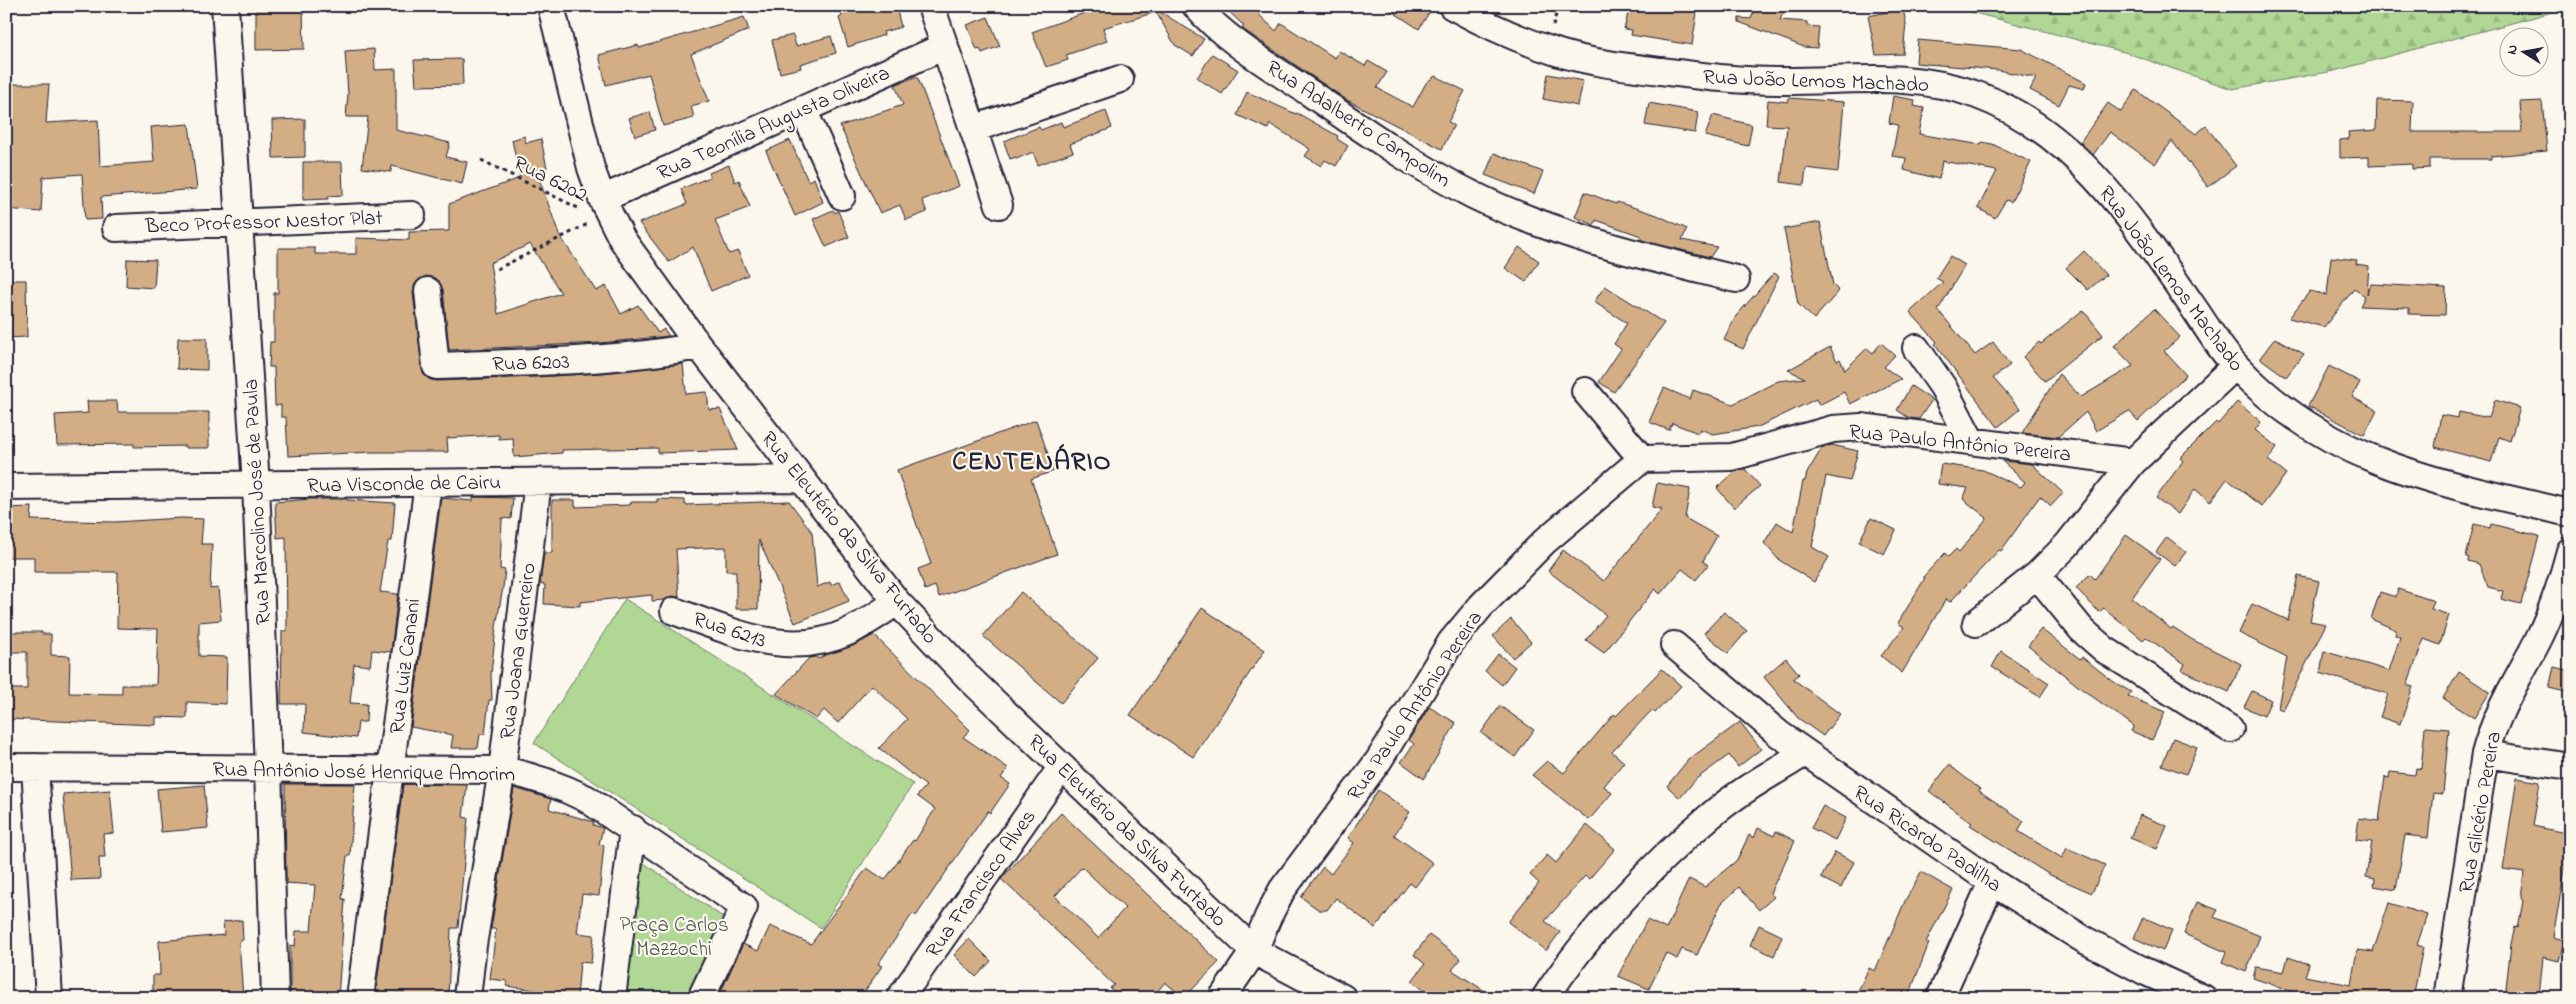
<svg xmlns="http://www.w3.org/2000/svg" width="2576" height="1004" font-family="'Indie Flower',sans-serif">
	<style>
		.forest { fill: url(#forest-firs); stroke: #697d68 }
		.green { fill: #b0d894; stroke: #697d68 }
		.building { fill: #d3ae85; stroke: #22223b; fill-rule: evenodd }
		.lines { fill: none; stroke-linecap: round; stroke-linejoin: round }
		.minor-casing { stroke: #22223b; stroke-width: 30 }
		.path { stroke: #22223b; stroke-width: 3; stroke-dasharray: 4 4; stroke-linecap: butt }
		.minor { stroke: #fbf7ec; stroke-width: 26 }
		.labels { text-anchor: middle; stroke-width: 4.5; stroke-linejoin: round; paint-order: stroke }
		.street-label { font-size: 21px; fill: #22223b; stroke: #fbf7ec }
		.park-label { font-size: 21px; fill: #4d5956; stroke: #fbf7ec }
		.district-label { font-size: 26px; font-weight: bold; letter-spacing: 1px; fill: #22223b; stroke: #fbf7ec }
	</style>
	<defs>
		<pattern id="forest-firs" width="22" height="20" patternUnits="userSpaceOnUse" patternTransform="scale(1.25)"><rect width="22" height="20" fill="#b0d894"/><path d="M5 1l3.5 6h-7zM16 11l3.5 6h-7z" fill="#97b980"/></pattern>
	</defs>
	<rect width="100%" height="100%" fill="#fbf7ec"/>
	<filter id="ink" filterUnits="userSpaceOnUse"><feTurbulence type="fractalNoise" baseFrequency=".02" numOctaves="2"/><feDisplacementMap in="SourceGraphic" scale="10" xChannelSelector="R" yChannelSelector="G"/><feConvolveMatrix kernelMatrix="1 2 1 2 8 2 1 2 1" color-interpolation-filters="sRGB"/></filter>
	<g filter="url(#ink)">
		<path class="forest" d="M1948 6H2570V142L2565 141 2564 9 2334 71 2232 89 2124 52Z"/>
		<path class="green" d="M625 599 913 784 821 928 534 743Z
			M641 861 727 920 690 998H625Z"/>
		<path class="building" d="M839 6H896L901 27 883 32 884 35 848 47 839 18 842 16Z
			M1104 6H1158L1159 11 1204 39 1193 56 1175 45 1156 12 1103 28 1107 41 1066 55 1068 60 1046 67 1032 32Z
			M1223 6H1250L1276 31 1281 23 1335 58 1339 51 1365 66 1368 61 1387 72 1377 88 1413 107 1426 83 1435 76 1465 91 1448 122 1454 125 1442 149 1347 100 1244 30 1242 28 1244 26Z
			M1384 6H1433L1419 29Z
			M1630 6H1654L1676 12 1677 6H1698L1692 45 1631 35 1632 30 1624 29Z
			M1756 6H1786L1780 20 1807 22V26L1819 27 1817 48 1804 47 1739 22V18L1751 19Z
			M303 9 304 49 256 50V10Z
			M1903 9 1906 23 1903 54 1876 55 1868 16Z
			M744 17 749 30 691 54 709 101 691 106 694 118 663 126 649 74 606 85 599 55 638 45 639 48Z
			M988 17 1000 46 982 53 980 49 977 50 967 25Z
			M793 35 796 46 831 36 836 53 800 64 801 68 780 73 772 40Z
			M1918 40 2021 49 2086 83 2084 89 2069 85 2059 105 2030 90 2036 78 1998 70 1916 63Z
			M374 49 375 70 396 69V130L450 143 446 157 467 162 462 184 392 166 391 172 362 168 368 117H346L348 94 345 51Z
			M1212 54 1238 70 1222 94 1197 78Z
			M462 59 463 85 416 86 414 60Z
			M1548 74 1583 81 1578 106 1543 99Z
			M917 76 959 186 922 200 927 212 906 220 900 205 880 213 840 126 903 105 895 85Z
			M6 84H49L46 123 98 120 100 166 154 162 151 127 189 124 197 189 101 197 102 219 85 220 82 174 43 177 41 212 6 209Z
			M2136 90 2196 134 2206 126 2236 166 2208 187 2172 141 2155 164 2110 132 2093 155 2080 142 2108 103 2121 112Z
			M1247 92 1296 114 1297 113 1338 136 1337 139 1348 146 1336 166 1325 160 1321 166 1305 156 1310 149 1270 124 1268 129 1237 115Z
			M1893 96 1915 100 1914 106 1924 108 1919 134 1981 145 1982 142 1992 144 2031 162 2011 202 2006 200 1995 218 1978 208 1997 171 1942 161 1939 179 1904 170 1906 158 1892 156 1898 125 1889 123Z
			M1789 98 1844 102 1838 172 1806 168 1804 185 1781 182 1787 126 1766 125 1768 100 1788 102Z
			M2377 100 2413 101 2412 132H2522L2520 102 2542 101 2547 151 2491 156V159H2430V168L2412 169V164L2369 166V157L2340 158V140L2349 139 2348 132 2376 130Z
			M1649 103 1698 112 1695 133 1645 125Z
			M1106 111 1112 128 1070 144 1073 152 1038 165 1033 152 1016 159V157L1010 159 1004 142 1009 139 1039 127 1041 130 1061 122 1063 127Z
			M650 112 655 130 635 136 629 118Z
			M1713 115 1752 125 1748 146 1705 136Z
			M305 119V157L273 158 272 120Z
			M524 136 526 143 541 139 547 168 536 170 559 234 596 291 606 286 621 314 638 305 658 333 664 329 669 336 600 343 449 350 443 289 434 278 426 276 415 284 413 293 423 374 429 379 437 381 536 377 603 373 683 364 686 394 707 392 709 410 720 409 738 450 658 453V448L562 450V453L514 457 513 438 499 439V435L447 438 448 452H373L288 456 286 417H281V405L275 406 274 367H269L270 342H274V293H278V248H315V254H356V238L409 240V232L449 231V204L520 178 512 140ZM530 244 561 293 498 314 490 263Z
			M790 140 808 181 814 178 823 202 795 216 766 151Z
			M1494 153 1543 172 1534 194 1485 175Z
			M303 162H342L343 195 328 196V199L303 200Z
			M729 165 735 182 739 180 750 207 715 220 729 254 738 251 748 275 711 291 693 247 669 262 639 223 687 204 681 189 710 177 709 173Z
			M1585 192 1616 204 1617 202 1657 215 1687 229 1682 240 1717 247 1710 257 1641 240V236L1596 220 1594 225 1575 217Z
			M833 210 835 213 838 211 849 237 826 247 813 219Z
			M1820 222 1833 285 1839 291 1814 319 1798 304 1784 229Z
			M1519 247 1539 261 1526 282 1505 268Z
			M2084 251 2106 275 2088 290 2066 268Z
			M1950 256 1965 265 1938 310 1975 355 1993 342 2010 365 1993 378 2020 409 1998 427 1935 344 1937 342 1910 312 1943 282 1936 278Z
			M2331 257 2357 260 2356 264 2369 266 2367 294 2371 284 2446 288 2445 315 2409 314V308L2360 306 2365 296 2354 289 2324 327 2289 318 2310 291 2327 295Z
			M127 259 156 260 154 288 126 286Z
			M1774 273 1779 276 1743 349 1724 340 1736 316Z
			M6 280H26L27 337 6 338Z
			M1605 286 1664 323 1614 392 1599 382 1621 349 1614 344 1627 323 1594 302Z
			M2154 309 2180 337 2164 351 2186 375 2138 421 2129 411 2096 431 2086 412 2058 437 2022 433 2059 374 2081 397 2133 366 2114 346Z
			M2083 310 2103 335 2045 381 2023 357 2039 342 2041 344Z
			M178 338H207V370L177 369Z
			M2275 338 2304 354 2286 377 2260 358Z
			M1881 343 1895 355 1884 367 1901 379 1850 404 1844 392 1819 405 1816 399 1758 427 1713 434 1700 429 1698 433 1672 423 1669 430 1649 422 1664 388 1690 399 1693 390 1733 404 1778 381 1805 378 1788 370 1830 347 1837 361 1840 359 1845 370 1867 348 1873 353Z
			M2329 366 2360 382 2352 397 2377 410 2364 435 2308 406Z
			M1911 386 1932 400 1919 419 1909 418 1897 410Z
			M2495 400 2520 408 2510 441 2499 437 2491 462 2435 447 2441 415 2458 418 2459 412 2489 418Z
			M87 401H117L118 412H209V448H186V446L134 447V444L57 445 55 415 88 413Z
			M2237 402 2261 422 2255 430 2277 447 2268 460 2286 474 2262 506 2227 479 2210 502 2195 489 2178 514 2156 498 2183 461 2180 458 2216 422 2218 424Z
			M1036 420 1054 471 1031 479 1057 554 939 597 935 586 925 590 918 569 931 564 897 470Z
			M1832 445 1858 451 1850 481 1826 476 1812 547 1829 557 1814 582 1779 560 1764 543 1777 522 1793 532 1803 481H1805L1807 473 1822 448Z
			M2002 461 2032 464 2063 493 2051 506 2040 496 2001 551 1999 550 1950 602 1946 599 1902 673 1881 656 1904 627 1898 623 1925 578 1923 577 1945 553 1948 557 1956 549 1959 552 1987 518 1963 499 1968 488 1938 484 1941 464 1983 470 2021 487 2025 482Z
			M1745 469 1760 486 1734 508 1717 488 1736 471Z
			M1657 483 1690 489 1685 518 1717 536 1703 561 1708 565 1696 580 1682 569 1660 594 1655 589 1604 653 1586 640 1606 615 1548 571 1563 550 1604 581 1662 509 1652 507Z
			M473 497 513 498 511 519 502 518 500 569 505 570 503 587 496 627 491 674 492 700H489L485 734H480L478 748H451L453 735 411 727 441 498 473 501Z
			M311 499H347V500L395 503 392 541H388L380 592 398 594 391 652 372 650 370 666 354 664 350 703 367 704 366 722H358L356 738 304 732 305 704H281L282 631H287L286 537 277 538 275 502Z
			M657 499 685 500V505L789 501 812 532 817 587 830 582 831 585 840 581 849 601 795 623 759 540 758 609H736V571H726V547L676 549 679 597 672 596 664 600 652 601V595L580 602V606L544 604 545 585 540 584 544 553H552V500H575V507L630 505 631 502H657Z
			M32 507 31 520 115 522 181 518 203 519 201 544H212L210 589 218 588 221 620 199 622V656L227 657 226 704 187 702V718L156 717V725L6 719V689H27V652H6V632H42V634H51V655L70 656 69 693 122 694V685H156L158 629 117 628 118 572H34V557H6V508Z
			M1871 518 1896 530 1884 554 1859 542Z
			M2474 524 2490 528 2491 524 2539 536 2521 604 2501 599 2503 591 2488 587 2479 564 2468 561 2469 558 2466 557Z
			M2126 535 2160 559 2132 598 2171 629 2173 627 2191 639 2241 664 2229 692 2182 670 2185 664 2146 637 2143 640 2104 608 2099 612 2076 588 2090 574 2095 579Z
			M2167 537 2186 552 2175 566 2156 552Z
			M2298 576 2319 581 2310 621 2326 624 2283 710 2278 708 2287 657 2239 633 2252 604 2288 620Z
			M2398 589 2434 601 2431 609 2449 615 2440 645 2424 639 2407 685 2413 687 2400 724 2380 717 2388 694 2320 673 2324 651 2389 671 2400 637 2395 635 2396 630 2371 619 2380 592 2396 597Z
			M1021 592 1098 658 1061 703 983 636Z
			M1202 608 1265 650 1193 757 1130 715Z
			M1724 612 1747 631 1728 653 1704 633Z
			M1511 619 1531 642 1513 658 1493 636Z
			M2041 629 2080 659 2082 657 2114 682 2131 692 2128 696 2165 712 2152 740 2131 731 2134 726 2083 690 2028 646Z
			M874 635 970 730 963 737 1008 768 1001 778 1010 784 990 813 988 811 916 916 913 913 878 964 882 966 860 998H718L743 944 758 951 770 926 811 944 867 868 885 880 913 840 915 841 935 809 917 796 926 786 879 748 907 719 872 685 838 723 824 710 816 719 776 694 809 658 816 657 819 659 823 656 853 646Z
			M2001 651 2049 683 2040 697 1992 667Z
			M1498 654 1515 667 1502 685 1485 671Z
			M1786 658 1799 674 1793 679 1840 714 1823 736 1798 718 1764 677Z
			M2554 667 2570 671V693L2549 688Z
			M1662 669 1681 686 1655 713 1652 710 1612 752 1624 762 1604 786 1612 793 1589 820 1532 775 1547 761 1564 773 1614 714 1616 716 1620 712Z
			M2459 672 2490 692 2474 718 2443 698Z
			M2252 691 2271 700 2264 716 2244 707Z
			M1500 706 1534 730 1515 757 1481 733Z
			M1429 707 1456 723 1424 779 1401 762 1414 744 1409 740Z
			M1740 722 1761 749 1738 767 1729 755 1696 779 1680 798 1667 786 1688 760Z
			M2425 727 2449 729 2443 794 2433 793 2428 838 2405 835 2396 890 2374 886 2375 879 2366 877 2372 842 2356 840 2359 818 2379 821 2385 777 2389 778 2390 772 2415 775 2416 768 2421 769Z
			M2173 738 2197 747 2186 774 2162 765Z
			M1949 765 1980 789 1979 791 2024 821 2018 831 2062 858 2067 848 2105 865 2092 893 2050 875 1997 842 1970 825 1972 823 1929 791Z
			M2517 778 2540 782 2533 826 2570 834V863H2566L2553 937 2564 940 2559 961 2543 957 2539 997 2531 996V998H2505L2511 944 2515 927 2518 928 2523 901 2521 898 2524 872 2503 869Z
			M285 784H355L350 856H347L342 899H345L338 998H293V996L290 995V945L295 946 296 931H311L315 885 286 883Z
			M403 784 467 785 463 817 468 818 458 928H451L448 998H375Z
			M204 785 208 828 161 832 157 789Z
			M514 788 551 799 549 809 594 822 593 825 603 828 599 844 604 845 599 896 582 894 577 933 594 935 591 963 580 962 577 998H542V991L506 986 507 981 490 979 496 929H491Z
			M110 790 114 833 103 834 105 857H99L100 879 71 880 63 794Z
			M1378 790 1410 812 1394 835 1433 863 1415 887 1410 883 1375 928 1336 898 1327 910H1319L1301 897 1323 867 1331 874 1354 843 1348 838Z
			M1823 806 1846 818 1835 840 1811 828Z
			M1061 813 1219 962 1184 998 1165 982 1152 998H1121L1110 988 1114 985 1001 879ZM1082 867 1125 908 1098 938 1055 896Z
			M2140 815 2167 826 2157 849 2130 838Z
			M1587 825 1615 849 1589 879 1585 876 1545 921 1560 932 1546 951 1508 922 1539 883 1530 875 1547 855 1556 863Z
			M1758 828 1774 836 1776 831 1795 841 1770 893 1774 897 1759 910 1739 887 1721 904 1697 955 1682 949 1677 959 1666 953 1649 989 1618 976 1647 920 1666 929 1689 879 1705 887 1737 860 1749 835 1754 838Z
			M1835 852 1854 862 1841 888 1821 878Z
			M1921 872 1953 890 1926 942 1929 943 1908 998H1873L1858 991 1869 968 1875 971 1905 901Z
			M2197 902 2218 910 2214 917 2260 936 2246 972 2222 962 2226 952 2184 934Z
			M2389 903 2427 915 2417 945 2423 947 2413 998H2311L2253 978 2256 967 2284 972 2288 957 2309 964 2305 976 2351 985 2357 950 2373 952Z
			M2143 917 2172 930 2163 951 2134 938Z
			M242 920 243 940 239 941 243 998H153V975H160L159 941 224 935 223 922Z
			M1759 925 1782 936 1774 956 1750 945Z
			M1429 935 1461 959 1452 970 1496 998H1434L1412 981 1425 964 1414 955Z
			M969 939 991 961 976 977 954 955Z"/>
		<g class="lines">
			<g class="minor-casing">
				<path id="minor" d="M225 6 256 485 268 768 275 998
					M551 6 591 168 602 199 622 239 699 346 897 602 969 678 1254 951 1343 998
					M931 6 999 205
					M1196 6C1225 40 1273 68 1310 93 1363 130 1415 166 1473 195 1556 236 1647 257 1736 279
					M1452 6C1486 25 1522 41 1559 53 1592 63 1628 67 1661 71 1700 76 1739 81 1778 81 1846 82 1911 70 1977 95 2075 131 2134 222 2191 304 2206 325 2219 349 2237 367 2330 465 2445 484 2570 513
					M803 109 842 196
					M973 129 1120 79
					M602 199 945 46
					M116 228 412 215
					M428 291 436 366C524 362 613 362 699 346
					M1916 348 1943 387 1971 441
					M1585 391 1642 459
					M6 487 802 479
					M2037 575 2082 630 2105 650 2230 729
					M674 611C731 631 788 660 848 632 865 624 881 612 897 602
					M1976 623 2037 575 2067 545 2133 462 2235 366
					M1674 645 1779 734 1992 882 2083 939 2144 971 2203 998
					M2485 754 2570 767
					M6 767 502 770C533 776 559 785 587 799L744 907 701 998
					M35 767 49 998
					M360 998 428 483
					M467 998 473 945 502 770 538 482
					M612 998 633 829
					M900 998 1061 768
					M1222 998 1254 951 1268 917 1282 890 1379 760 1451 642 1481 606 1545 541 1642 459 1732 457 1833 429 1861 427 2133 462
					M1545 998C1586 935 1651 865 1709 817 1738 792 1772 773 1805 753
					M1940 998 1992 882
					M2447 998 2485 754C2496 712 2518 679 2537 642 2552 613 2562 581 2570 551"/>
			</g>
			<path class="path" d="M1553 26 1558 6
				M481 160 578 208
				M497 269 588 224"/>
			<use href="#minor" class="minor"/>
		</g>
	</g>
	<g class="labels">
		<g class="street-label">
			<text transform="translate(1816 80) rotate(2)" y="7">Rua João Lemos Machado</text>
			<text transform="translate(773 122) rotate(-24)" y="7">Rua Teonília Augusta Oliveira</text>
			<text transform="translate(1359 123) rotate(33)" y="7">Rua Adalberto Campolim</text>
			<text transform="translate(551 178) rotate(26)" y="7">Rua 6202</text>
			<text transform="translate(264 221) rotate(-2)" y="7">Beco Professor Nestor Plat</text>
			<text transform="translate(2172 278) rotate(53)" y="7">Rua João Lemos Machado</text>
			<text transform="translate(531 362) rotate(-2)" y="7">Rua 6203</text>
			<text transform="translate(1960 442) rotate(6)" y="7">Rua Paulo Antônio Pereira</text>
			<text transform="translate(404 483) rotate(-1)" y="7">Rua Visconde de Cairu</text>
			<text transform="translate(256 502) rotate(-93)" y="7">Rua Marcolino José de Paula</text>
			<text transform="translate(850 537) rotate(51)" y="7">Rua Eleutério da Silva Furtado</text>
			<text transform="translate(730 629) rotate(18)" y="7">Rua 6213</text>
			<text transform="translate(517 651) rotate(-83)" y="7">Rua Joana Guerreiro</text>
			<text transform="translate(404 666) rotate(-83)" y="7">Rua Luiz Canani</text>
			<text transform="translate(1414 705) rotate(-56)" y="7">Rua Paulo Antônio Pereira</text>
			<text transform="translate(364 771) rotate(1)" y="7">Rua Antônio José Henrique Amorim</text>
			<text transform="translate(2479 812) rotate(-80)" y="7">Rua Glicério Pereira</text>
			<text transform="translate(1128 830) rotate(44)" y="7">Rua Eleutério da Silva Furtado</text>
			<text transform="translate(1928 838) rotate(34)" y="7">Rua Ricardo Padilha</text>
			<text transform="translate(980 883) rotate(-55)" y="7">Rua Francisco Alves</text>
		</g>
		<g class="park-label">
			<text x="674" y="931">Praça Carlos<tspan x="674" dy="24">Mazzochi</tspan></text>
		</g>
		<g class="district-label">
			<text x="1032" y="469">CENTENÁRIO</text>
		</g>
	</g>
	<rect width="2576" height="1004" fill="none" stroke="#fbf7ec" stroke-width="25"/>
	<rect x="12" y="12" width="2551" height="979" fill="none" stroke="#22223b" stroke-width="2" filter="url(#ink)"/>
	<g transform="translate(2524 52) rotate(281)"><circle r="24" fill="#fbf7ec" stroke="#a4a2a5"/>
	<path d="M0-4L9 19L0 12L-9 19Z" fill="#22223b"/>
	<text y="-8" font-size="14" font-weight="bold" text-anchor="middle" fill="#22223b">N</text>
	</g>
</svg>
